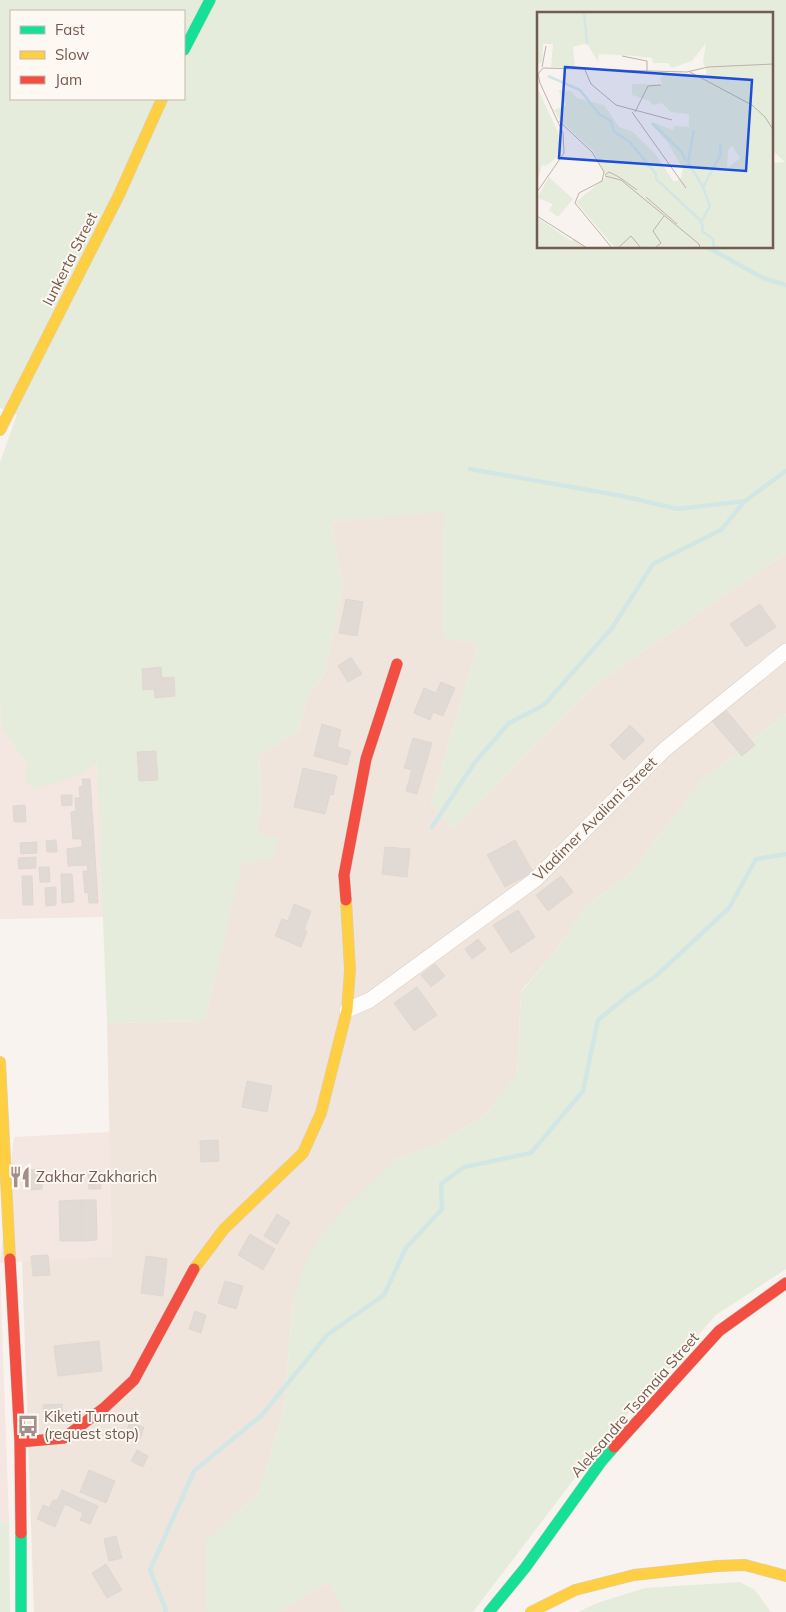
<svg xmlns="http://www.w3.org/2000/svg" width="786" height="1612" font-family="Mulish,sans-serif">
	<style>
		.residential { fill: #efe5dd }
		.commercial { fill: #f4e6e0 }
		.green { fill: #e6ecdb; fill-rule: evenodd }
		.lines { fill: none; stroke-linecap: round; stroke-linejoin: round }
		.stream { stroke: #d2e6e6; stroke-width: 4.5 }
		.building { fill: #e1d9d4; stroke: #e0d7d1 }
		.street-casing { stroke: #d5cfc9; stroke-width: 16 }
		.fast-casing { stroke: #d5cfc9; stroke-width: 12 }
		.slow-casing { stroke: #d5cfc9; stroke-width: 12 }
		.jam-casing { stroke: #d5cfc9; stroke-width: 12 }
		.street { stroke: #fefdfc; stroke-width: 15 }
		.fast { stroke: #16e098; stroke-width: 11 }
		.slow { stroke: #ffcf43; stroke-width: 11 }
		.jam { stroke: #f24e42; stroke-width: 11 }
		.labels { text-anchor: middle; stroke-width: 4; stroke-linejoin: round; paint-order: stroke }
		.street-label { font-size: 15px; fill: #735b51; stroke: #fdf8f1 }
		.poi-label { font-size: 15px; fill: #735b51; stroke: #fdf8f1; text-anchor: start }
		.inset-river { fill: none; stroke: #d2e6e6; stroke-width: 2.5 }
		.inset-road { fill: none; stroke: #bfb1aa; stroke-width: 1 }
		.view { fill: #1d4ed8; fill-opacity: 0.15; stroke: #1d4ed8; stroke-width: 2.5 }
		.inset-edge { fill: none; stroke: #735b51; stroke-width: 2.5 }
	</style>
	<rect width="100%" height="100%" fill="#f8f3ee"/>
	<path class="residential" d="M444 511 443 637 478 644 431 804 453 829 595 685 786 553V714L705 777 630 873 587 906 550 958 521 991 517 1076 484 1116 440 1143 395 1160 293 1301 284 1409 259 1493 206 1542 207 1612H34L22 1261 112 1256 107 1023 205 1021 241 863 278 839 257 833 262 798 259 756 299 730 307 698 325 673 343 585 331 522Z
		M329 1581 345 1612H278Z"/>
	<path class="commercial" d="M0 706 3 731 27 764 24 779 97 763 104 917 0 919Z
		M110 1132 112 1256 0 1263 14 1137Z
		M0 1272 9 1522 0 1523Z"/>
	<path class="green" d="M0 0H786V553L595 685 453 829 431 804 478 644 443 637 444 512 331 522 343 585 325 673 307 698 299 730 259 756 262 798 257 833 279 839 272 860 242 863 205 1021 107 1023 97 763 84 773 61 782 34 789 24 779 27 764 3 731 0 706V462L17 415 0 408ZM11 11H184V99H11ZM538 14H772V150L785 162 772 163V248H538Z
		M786 714V1269L716 1315 597 1449 473 1612H345L329 1581 278 1612H207L206 1542 259 1493 284 1409 293 1301 310 1252 345 1207 395 1160 440 1143 484 1116 517 1076 521 992 550 958 587 906 630 873 705 777Z
		M9 1522 10 1612H0V1523Z
		M740 1582 755 1590 771 1612H578L597 1603 645 1588Z"/>
	<g class="lines">
		<path class="stream" d="M709 248 763 278 786 285
			M470 469 622 496 678 509 745 501 786 471
			M432 827 475 762 509 723 544 705 612 628 653 564 721 530 745 501
			M165 1612 166 1610 150 1570 194 1471 262 1415 327 1335 384 1295 406 1248 442 1209 441 1184 464 1167 531 1153 583 1091 598 1020 630 994 656 976 729 908 756 859 786 854"/>
	</g>
	<path class="building" d="M346 599 363 602 357 636 339 633Z
		M760 604 776 627 746 647 730 624Z
		M351 657 362 674 348 682 338 666Z
		M161 667 162 678 174 677 175 696 155 698 154 689 143 690 142 669Z
		M441 682 455 688 443 716 433 712 430 720 414 713 424 688 436 693Z
		M725 709 755 745 742 756 712 721Z
		M322 724 341 730 337 747 351 751 347 765 314 756Z
		M630 725 645 740 624 760 610 745Z
		M413 738 432 743 417 794 406 791 412 770 404 768Z
		M156 751 158 780 139 781 137 752Z
		M303 768 337 776 333 795 330 794 325 814 294 807Z
		M82 779H90L98 903H89L88 892 85 893 83 871H88L87 865 68 866 67 849 82 847V839H73L71 812 76 811 75 798H80L79 787 83 786Z
		M61 795H72V805L62 806Z
		M25 805 26 822H14L13 806Z
		M56 840 57 852H47L46 841Z
		M515 840 533 872 505 887 487 855Z
		M37 842V853L21 854 20 843Z
		M385 847 410 849 407 877 382 874Z
		M36 857V868L19 869 18 858Z
		M39 867H49L50 882H40Z
		M61 874H72L74 902 62 903Z
		M22 876H32L33 905H23Z
		M561 876 573 892 548 911 536 895Z
		M56 887V905L46 906 45 888Z
		M294 904 311 911 304 930 307 931 301 947 275 936 282 919 288 921Z
		M518 910 535 937 511 953 493 925Z
		M478 939 486 949 472 959 465 949Z
		M435 964 445 976 431 987 421 975Z
		M417 987 437 1015 414 1031 394 1003Z
		M247 1081 272 1086 267 1112 242 1107Z
		M218 1140 219 1161 201 1162 200 1141Z
		M42 1169V1189L30 1190V1170Z
		M88 1171H100L101 1189H89Z
		M82 1200H96L97 1240 82 1241Z
		M82 1200V1241H60L59 1201Z
		M277 1214 290 1222 277 1244 264 1236Z
		M250 1234 275 1249 263 1270 238 1255Z
		M48 1255 50 1275 33 1276 31 1256Z
		M146 1256 167 1259 163 1296 141 1293Z
		M225 1281 243 1286 236 1309 218 1303Z
		M195 1311 206 1315 201 1333 189 1329Z
		M99 1341 102 1371 58 1376 54 1346Z
		M62 1404 63 1418 44 1419 43 1405Z
		M129 1423 144 1427 140 1439 126 1435Z
		M137 1450 148 1456 143 1467 131 1461Z
		M89 1470 115 1481 106 1503 80 1492Z
		M62 1490 98 1506 90 1524 80 1520 83 1513 65 1504 61 1513 49 1508 53 1500 57 1501Z
		M43 1505 61 1513 55 1527 37 1519Z
		M116 1536 122 1558 109 1561 104 1539Z
		M106 1564 122 1590 107 1598 92 1573Z"/>
	<g class="lines">
		<g class="street-casing">
			<path id="street" d="M347 1010 370 1000 536 879 664 750 786 651"/>
		</g>
		<g class="fast-casing">
			<path id="fast" d="M184 50 210 0
				M21 1533V1612
				M489 1612 525 1568 601 1462 614 1447"/>
		</g>
		<g class="slow-casing">
			<path id="slow" d="M0 430 119 195 162 99
				M0 1062 10 1259
				M194 1269 224 1229 303 1153 321 1113 347 1010 350 970 346 900
				M531 1612 575 1590 634 1575 717 1566 745 1565 786 1576"/>
		</g>
		<g class="jam-casing">
			<path id="jam" d="M346 900 344 875 366 759 397 664
				M10 1259 20 1442 21 1533
				M20 1442 64 1438 104 1408 134 1380 194 1269
				M614 1447 719 1331 786 1283"/>
		</g>
		<use href="#street" class="street"/>
		<use href="#fast" class="fast"/>
		<use href="#slow" class="slow"/>
		<use href="#jam" class="jam"/>
	</g>
	<defs>
		<g id="restaurant-bare" transform="scale(1.725)"><path d="M-5-6h1v4h1v-4h1v4h1v-4h1v5L-1.5 .5V6h-2V.5L-5-1ZM5-6V6H3V1.5H1.5Q1.5-4 5-6Z" fill="#a29088" stroke="#fdf8f1" stroke-width="2.5" paint-order="stroke"/></g>
		<g id="bus-bare" transform="scale(1.725)"><path d="M-5-6H5V4H4V6H2V4H-2V6H-4V4H-5ZM-3.5-4V0h7V-4ZM-3.5 1.2v1.5H-2V1.2ZM2 1.2v1.5H3.5V1.2Z" fill="#a29088" stroke="#fdf8f1" stroke-width="2.5" paint-order="stroke"/></g>
	</defs>
	<g fill-rule="evenodd">
		<use href="#restaurant-bare" x="20" y="1177"/>
		<use href="#bus-bare" x="28" y="1426"/>
	</g>
	<g class="labels">
		<g class="street-label">
			<text transform="translate(70 259) rotate(-63)" y="5">Iunkerta Street</text>
			<text transform="translate(595 819) rotate(-45)" y="5">Vladimer Avaliani Street</text>
			<text transform="translate(635 1405) rotate(-49)" y="5">Aleksandre Tsomaia Street</text>
		</g>
		<g class="poi-label">
			<text x="36" y="1182">Zakhar Zakharich</text>
			<text x="44" y="1422">Kiketi Turnout<tspan x="44" dy="17">(request stop)</tspan></text>
		</g>
	</g>
	<g transform="translate(537 12)">
		<rect width="236" height="236" fill="#f8f3ee"/>
		<path d="M0 0H236V236H78L39 190 69 165 57 140 22 107 17 98 29 93 21 78 34 79 40 86 67 93 82 115 96 120 119 143 137 170 144 166 146 157 131 131 115 113 118 111 136 118 137 114 152 115V102L134 100 125 91 115 93 113 89 95 83V72L125 73 123 65 130 62 153 61 167 66 170 60 166 50 169 31 155 49 135 56 131 51H116L115 46 98 44 62 42 61 50 51 33 47 32 36 35 38 56 14 55 16 32H6L5 50 0 53ZM195 134 203 146 190 157 191 138ZM0 75 25 129 24 142 9 154 5 153 0 171ZM12 165 36 187 21 205 12 198 16 192 0 186ZM0 205 34 229 38 227 49 236H0Z" fill="#e6ecdb" fill-rule="evenodd"/>
		<path class="inset-river" d="M47 0 50 31M11 64 43 78 62 102 74 109 77 120 92 129 119 162V167L162 207 166 214 165 219 176 227 177 236M115 111 144 139 149 149M157 118 151 150 166 175M164 210 173 194 166 175 184 142 183 132"/>
		<path class="inset-road" d="M85 44 110 49V59M5 55 9 34M48 58 54 72 79 93 135 108M153 60 215 93 228 105 237 119M95 100 149 176M98 100 111 74 124 73M22 109 55 140 67 160 65 169 42 181 38 191 75 236M68 163 72 160 82 165 100 178M68 164 84 168 162 232 163 236M0 180 27 141 26 121 3 71 1 62 6 56 150 60 171 55 237 52M109 185 140 212M0 204 50 236M81 236 94 224 104 236M118 236 124 231 116 219 127 204"/>
		<path class="view" d="M28 55 215 68 209 159 22 146Z"/>
		<rect width="236" height="236" class="inset-edge"/>
	</g>
	<rect x="10" y="10" width="175" height="90" fill="#fdf8f1" stroke="#c6b9b1"/>
	<rect x="20" y="26" width="25" height="8" fill="#16e098" stroke="#c6b9b1"/>
	<text x="55" y="35" font-size="15" fill="#735b51">Fast</text>
	<rect x="20" y="51" width="25" height="8" fill="#ffcf43" stroke="#c6b9b1"/>
	<text x="55" y="60" font-size="15" fill="#735b51">Slow</text>
	<rect x="20" y="76" width="25" height="8" fill="#f24e42" stroke="#c6b9b1"/>
	<text x="55" y="85" font-size="15" fill="#735b51">Jam</text>
</svg>
